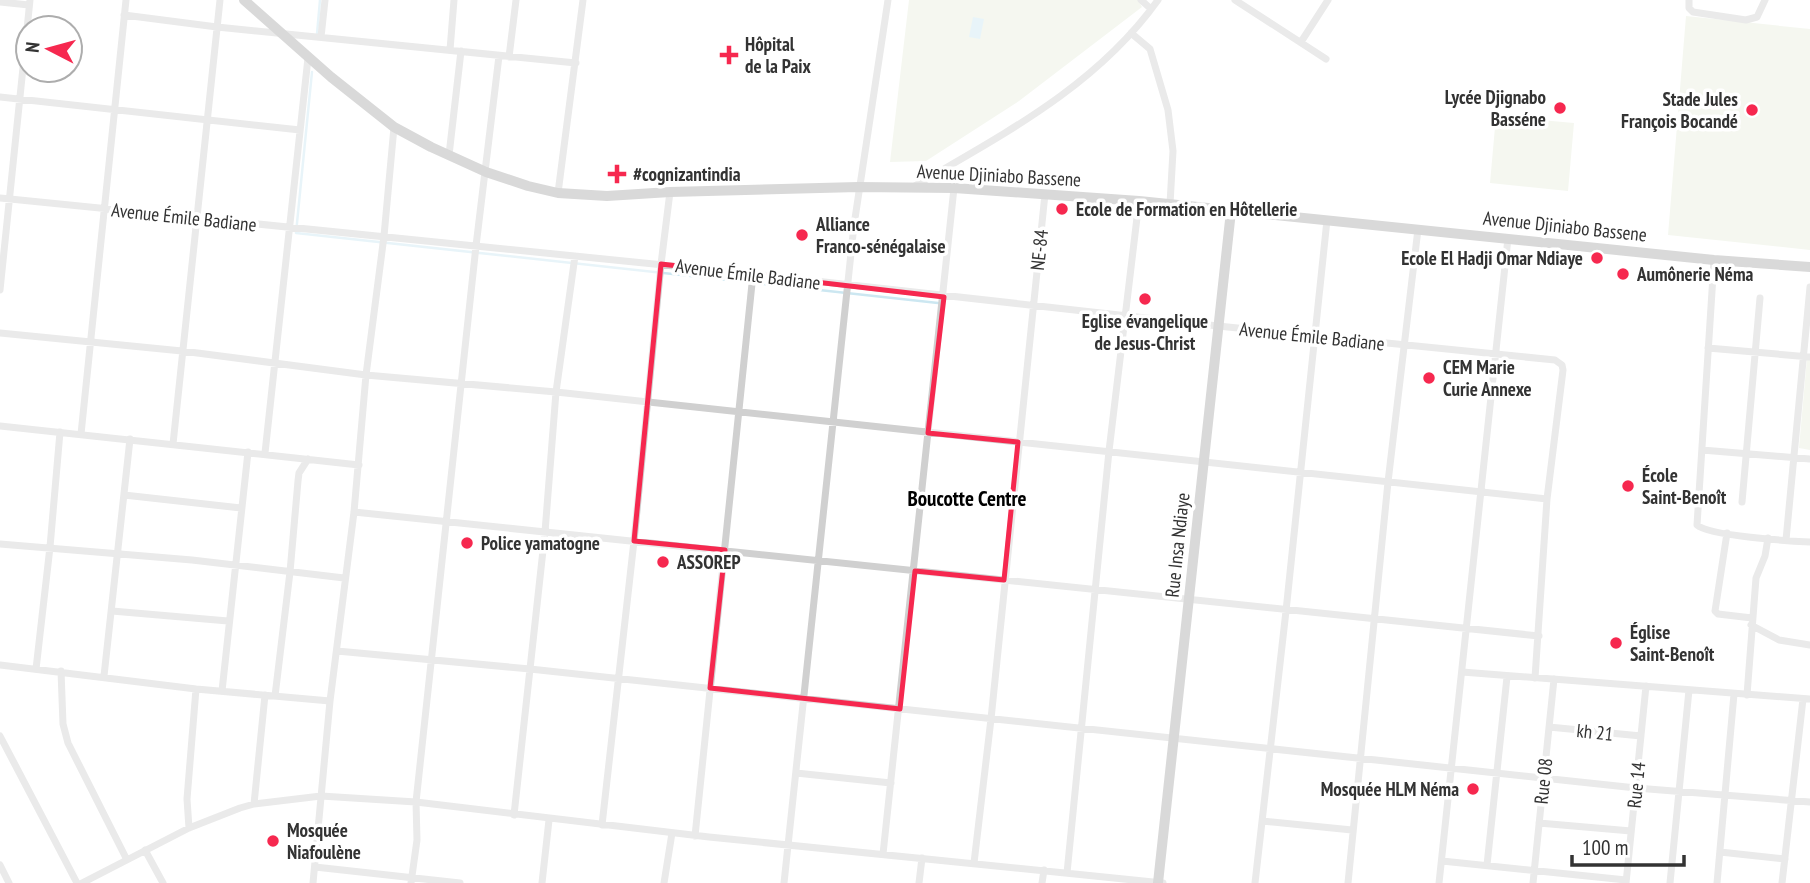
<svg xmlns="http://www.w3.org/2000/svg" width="1810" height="883" font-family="'PT Sans Narrow',sans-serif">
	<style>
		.green { fill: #e8eede }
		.water { fill: #cce7f1 }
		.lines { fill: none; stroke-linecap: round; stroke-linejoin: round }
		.stream { stroke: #cce7f1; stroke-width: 2.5 }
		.minor { stroke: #d0d0d0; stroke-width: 7 }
		.major { stroke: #ababab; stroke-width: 10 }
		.marked { fill: none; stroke: #f6284f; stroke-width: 5; stroke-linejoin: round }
		.poi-dot { fill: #f6284f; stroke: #fff; stroke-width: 2.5 }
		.labels { text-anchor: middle; stroke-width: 7; stroke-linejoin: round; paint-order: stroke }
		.poi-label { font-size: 19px; font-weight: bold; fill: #333; stroke: #fff; text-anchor: start }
		.street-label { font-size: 19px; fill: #333; stroke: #fff }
		.neighbourhood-label { font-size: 21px; font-weight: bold; fill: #000; stroke: #fff }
	</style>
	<rect width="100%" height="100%" fill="#fff"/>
	<path class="green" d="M909 0H1138L1142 7 1019 101 926 161 890 162Z
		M1686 16 1810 29V250L1668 235Z
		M1496 116 1574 123 1568 191 1490 183Z
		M1807 358 1810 359V450L1799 448Z"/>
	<path class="water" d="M973 17 984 19 980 39 969 37Z"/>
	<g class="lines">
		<path class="stream" d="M317 34 320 0
			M312 72 296 233 938 303"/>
		<path class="minor" d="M1141 0 1151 9
			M1235 0 1326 59
			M1689 0V8L1693 12 1746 20 1757 17 1765 0
			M0 2 29 5
			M124 15 217 27 576 63
			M1131 33 1150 49 1168 110 1173 151 1170 204
			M321 37 325 0
			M1301 42 1328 0
			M450 50 454 0
			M509 57 516 0
			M0 97 300 130
			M449 155 461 51
			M913 187C1003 134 1096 87 1158 0
			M558 193 583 0
			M0 198 753 274 1218 326 1555 360 1562 365 1563 370 1547 499 1535 678
			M1714 260 1697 525C1709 536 1790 541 1810 542
			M0 290 30 0
			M0 333 182 351 366 375 556 392 1547 499
			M1708 348 1810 357
			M0 426 359 465
			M81 434 126 0
			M173 444 220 0
			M1702 450 1810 459
			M265 453 308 58
			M124 495 241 508
			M1742 502 1760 298
			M354 512 1539 636
			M1727 533 1715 611 1718 614 1752 618
			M1786 540 1810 287
			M0 544 192 560 344 578
			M112 611 228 621
			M1751 625 1779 640 1810 645
			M337 651 530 669 1636 788 1810 802
			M0 665 196 689 330 701
			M36 669 50 547 60 432
			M61 671 63 724 68 743 126 858
			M1462 672 1810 699
			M104 676 130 439
			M222 691 248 452
			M1747 695 1756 578 1765 556 1768 538
			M275 696 290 572 298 481 299 473 308 459
			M1549 727 1641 736
			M0 736 77 883
			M796 773 891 783
			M254 804 265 695
			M514 815 545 532 556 392 575 256
			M1262 821 1352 830
			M1539 823 1631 831
			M602 825 634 541 661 264 670 192
			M189 828 187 799 196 689
			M695 836 753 274
			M145 850 163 883
			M1720 852 1785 859
			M883 854 954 188
			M1442 861 1626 880
			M974 863 991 719 1045 194
			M0 865 9 883
			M1487 865 1507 677
			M315 867 460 883
			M1067 873 1109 451 1139 201
			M82 883 189 828 240 808 254 804 321 796 416 802 709 837 1163 883
			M313 883 330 701 354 512 366 375 384 236 394 127
			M411 883 417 840 416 802 476 246 499 56
			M542 883 549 820
			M664 883 672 833
			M784 883 854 225 888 0
			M919 883 922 858
			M1042 883 1044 870
			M1255 883 1286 611 1327 220
			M1348 883 1388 482 1418 229
			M1439 883 1508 238
			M1533 883 1554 679
			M1626 883 1646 686
			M1670 883 1689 690
			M1717 883 1734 694
			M1782 883 1803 699"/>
		<path class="major" d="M244 0 331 77 394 127 431 147 486 172 528 186 558 193 607 196 670 192 858 187 954 188 1139 201 1714 260 1810 267
			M1158 883 1231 211"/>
	</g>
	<path d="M0 0H1810V883H0ZM661 264 944 297 928 433 1018 442 1004 580 915 571 900 709 710 688 725 550 634 541Z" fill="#fff" fill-opacity=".55" fill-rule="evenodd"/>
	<path class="marked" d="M661 264 944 297 928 433 1018 442 1004 580 915 571 900 709 710 688 725 550 634 541Z"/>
	<g class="poi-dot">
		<path d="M725.5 44.5h7v7h7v7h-7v7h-7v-7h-7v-7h7z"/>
		<circle cx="1560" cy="108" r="7"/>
		<circle cx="1752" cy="110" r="7"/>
		<path d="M613.5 163.5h7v7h7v7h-7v7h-7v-7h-7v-7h7z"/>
		<circle cx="1062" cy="209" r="7"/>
		<circle cx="802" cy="235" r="7"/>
		<circle cx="1597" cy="258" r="7"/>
		<circle cx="1623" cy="274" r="7"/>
		<circle cx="1145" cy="299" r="7"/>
		<circle cx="1429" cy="378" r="7"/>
		<circle cx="1628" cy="486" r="7"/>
		<circle cx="467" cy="543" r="7"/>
		<circle cx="663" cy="562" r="7"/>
		<circle cx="1616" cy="643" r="7"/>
		<circle cx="1473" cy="789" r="7"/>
		<circle cx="273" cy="841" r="7"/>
	</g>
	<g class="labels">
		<g class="poi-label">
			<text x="745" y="51">Hôpital<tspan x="745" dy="22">de la Paix</tspan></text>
			<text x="1546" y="104" text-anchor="end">Lycée Djignabo<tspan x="1546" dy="22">Basséne</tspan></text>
			<text x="1738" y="106" text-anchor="end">Stade Jules<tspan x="1738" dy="22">François Bocandé</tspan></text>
			<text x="633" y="181">#cognizantindia</text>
			<text x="1076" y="216">Ecole de Formation en Hôtellerie</text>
			<text x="816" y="231">Alliance<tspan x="816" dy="22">Franco-sénégalaise</tspan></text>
			<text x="1583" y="265" text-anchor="end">Ecole El Hadji Omar Ndiaye</text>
			<text x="1637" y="281">Aumônerie Néma</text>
			<text x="1145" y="328" text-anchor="middle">Eglise évangelique<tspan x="1145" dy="22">de Jesus-Christ</tspan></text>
			<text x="1443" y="374">CEM Marie<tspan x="1443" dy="22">Curie Annexe</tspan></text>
			<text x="1642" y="482">École<tspan x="1642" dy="22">Saint-Benoît</tspan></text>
			<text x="481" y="550">Police yamatogne</text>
			<text x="677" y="569">ASSOREP</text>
			<text x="1630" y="639">Église<tspan x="1630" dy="22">Saint-Benoît</tspan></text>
			<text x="1459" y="796" text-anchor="end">Mosquée HLM Néma</text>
			<text x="287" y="837">Mosquée<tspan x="287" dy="22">Niafoulène</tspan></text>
		</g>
		<g class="street-label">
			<text transform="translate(999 175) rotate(3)" y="7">Avenue Djiniabo Bassene</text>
			<text transform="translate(184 217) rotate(6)" y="7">Avenue Émile Badiane</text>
			<text transform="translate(1565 226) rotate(6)" y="7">Avenue Djiniabo Bassene</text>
			<text transform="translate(1039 250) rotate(-84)" y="7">NE-84</text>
			<text transform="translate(748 274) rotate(7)" y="7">Avenue Émile Badiane</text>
			<text transform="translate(1312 336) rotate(6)" y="7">Avenue Émile Badiane</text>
			<text transform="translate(1177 545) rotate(-84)" y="7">Rue Insa Ndiaye</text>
			<text transform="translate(1595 732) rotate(6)" y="7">kh 21</text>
			<text transform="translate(1543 781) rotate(-84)" y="7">Rue 08</text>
			<text transform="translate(1636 785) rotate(-84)" y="7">Rue 14</text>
		</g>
		<g class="neighbourhood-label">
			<text x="967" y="506">Boucotte Centre</text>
		</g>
	</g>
	<g transform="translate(49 49) rotate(276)"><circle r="33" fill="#ffffff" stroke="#adadad" stroke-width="2"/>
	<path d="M0-5L12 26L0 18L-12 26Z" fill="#f6284f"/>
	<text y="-10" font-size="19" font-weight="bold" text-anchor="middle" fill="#333333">N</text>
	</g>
	<path d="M1572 855v10h112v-10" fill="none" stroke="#333333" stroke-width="3.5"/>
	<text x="1582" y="855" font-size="21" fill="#333333" stroke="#ffffff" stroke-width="5" paint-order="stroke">100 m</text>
</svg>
